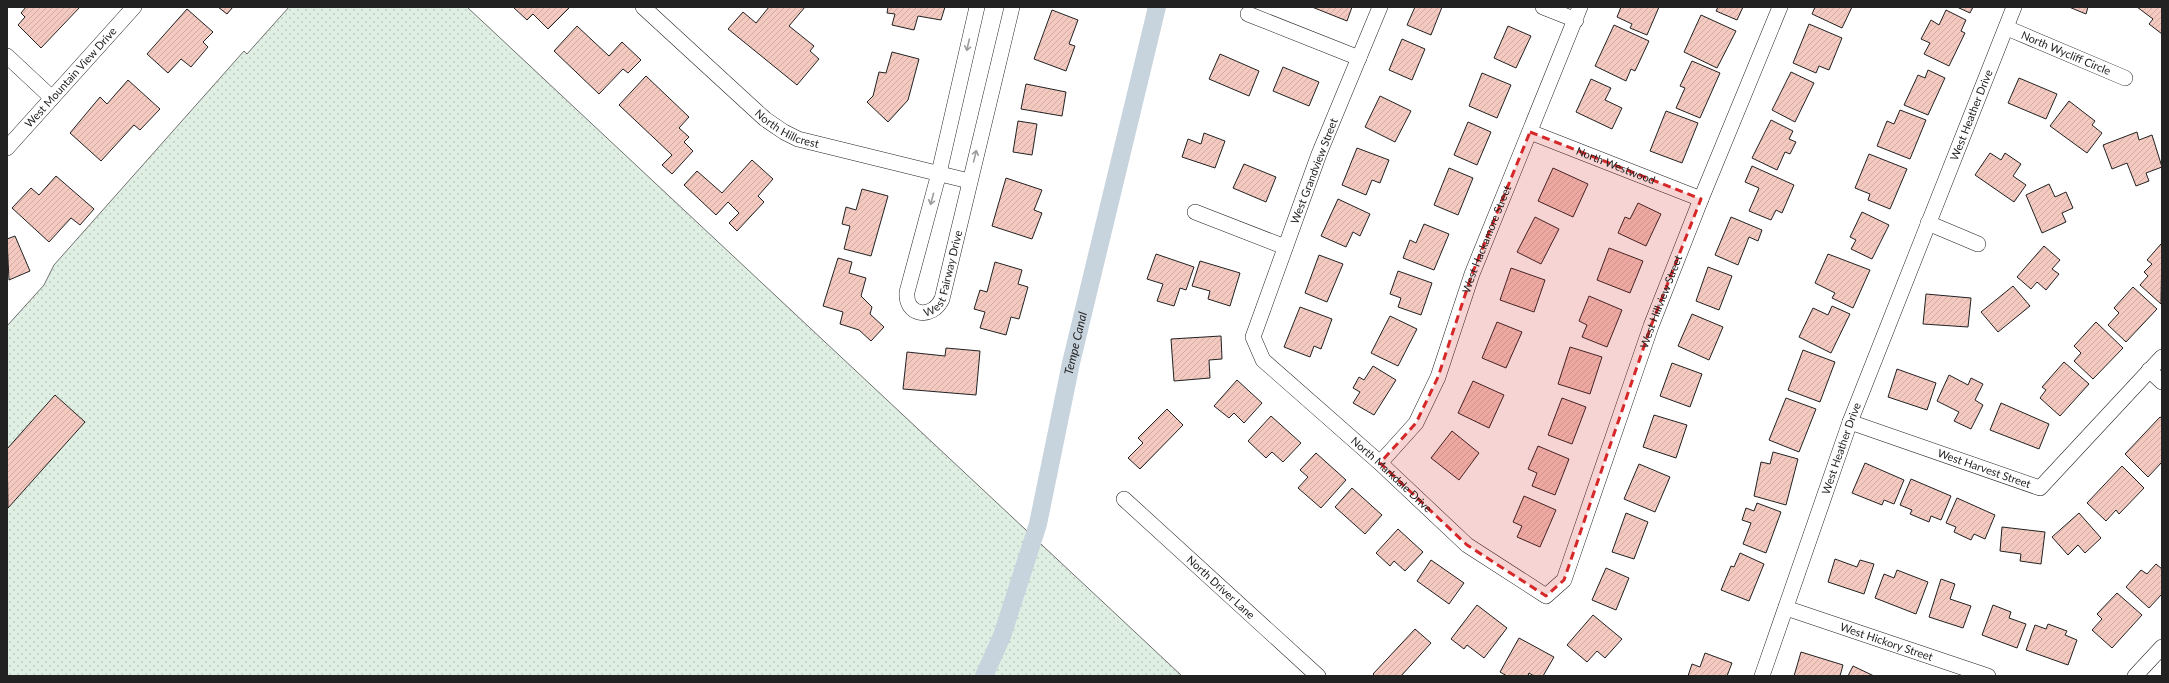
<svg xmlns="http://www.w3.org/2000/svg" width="2169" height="683" font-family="Lato,sans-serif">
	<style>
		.grass { fill: url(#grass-dots); stroke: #6f6f6f }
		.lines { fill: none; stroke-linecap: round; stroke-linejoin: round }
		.canal { stroke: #c7d3dd; stroke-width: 18 }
		.building { fill: url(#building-hatch); stroke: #222 }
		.minor-casing { stroke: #222; stroke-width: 16 }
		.minor { stroke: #fff; stroke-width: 15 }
		.oneway { stroke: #9c9c9c }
		.marked { fill: #d62828; fill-opacity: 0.2; stroke: #d62828; stroke-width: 3; stroke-dasharray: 8 5; stroke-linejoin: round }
		.labels { text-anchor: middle; stroke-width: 3; stroke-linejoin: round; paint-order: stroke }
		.street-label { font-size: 11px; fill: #222; stroke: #fff }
		.water-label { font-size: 12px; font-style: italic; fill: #222; stroke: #fff }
	</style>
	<defs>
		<pattern id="grass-dots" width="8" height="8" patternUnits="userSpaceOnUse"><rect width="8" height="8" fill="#e0efe3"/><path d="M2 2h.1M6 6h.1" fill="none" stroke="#c0cdc2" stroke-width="1.8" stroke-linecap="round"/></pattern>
		<pattern id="building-hatch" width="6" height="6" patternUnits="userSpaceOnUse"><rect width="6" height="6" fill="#f3c9c0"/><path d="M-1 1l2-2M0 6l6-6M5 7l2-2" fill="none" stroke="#d0aca5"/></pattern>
	</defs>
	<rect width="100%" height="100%" fill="#fff"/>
	<path class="grass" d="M289 7H467L1182 676H7V326L44 285 54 265 244 51 247 54Z"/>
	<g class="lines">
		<path class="canal" id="s1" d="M984 676 1002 636 1038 524 1071 363 1157 7"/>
	</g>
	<path class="building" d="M26 7H80L41 48 18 25 25 17 21 13Z
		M218 7H233L227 14Z
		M513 7H568L569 8 548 29 533 14 527 20Z
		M769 7H805L789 26 814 46 810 51 819 59 797 85 728 29 743 12 756 23Z
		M888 7H945L941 20 918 16 914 30 892 25 895 14 887 13Z
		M1312 7H1352L1347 21Z
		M1415 7H1442L1431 35 1407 25Z
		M1621 7H1659L1647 35 1630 28 1632 24 1617 17Z
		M1718 7H1743L1737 20 1716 11Z
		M1815 7H1852L1842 28 1812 14Z
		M1957 7H1973L1970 13Z
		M2069 7H2088L2086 14Z
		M2137 7H2162V34L2149 24 2153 19Z
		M187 9 213 32 203 42 208 47 191 67 181 59 168 73 147 54Z
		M1052 10 1078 20 1069 44 1075 46 1066 71 1034 59Z
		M1946 10 1966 20 1961 31 1965 33 1949 66 1924 54 1930 43 1921 39 1931 20 1939 25Z
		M1701 15 1736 31 1717 68 1684 52Z
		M1809 24 1842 38 1829 70 1819 66 1816 73 1793 63Z
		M1614 25 1649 41 1635 71 1631 69 1626 81 1595 66Z
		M577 26 609 56 622 42 641 60 628 73 623 69 599 94 554 51Z
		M1508 26 1531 36 1516 68 1494 58Z
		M1402 39 1425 49 1412 80 1389 70Z
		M892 52 919 59 908 100 888 122 867 102 873 96 879 72 886 73Z
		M1220 54 1259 71 1249 96 1209 79Z
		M1692 61 1720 73 1700 118 1676 108 1685 88 1680 86Z
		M1283 67 1319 82 1309 106 1273 91Z
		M1928 70 1945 78 1928 115 1904 105 1918 75 1925 78Z
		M1791 72 1814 83 1795 122 1772 110Z
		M1482 73 1511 85 1497 118 1469 106Z
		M646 76 689 117 679 128 689 137 684 142 693 151 672 174 662 165 672 155 619 105Z
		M2019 78 2057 94 2046 119 2008 103Z
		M1591 79 1611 88 1605 100 1622 108 1612 129 1576 112Z
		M128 80 160 109 140 130 134 125 101 161 70 133 100 97 107 104Z
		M1026 84 1066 92 1062 116 1021 109Z
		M1380 96 1411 111 1395 142 1365 127Z
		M2069 101 2095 121 2092 125 2102 133 2087 153 2050 126Z
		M1900 110 1926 120 1910 159 1877 146 1887 121 1894 124Z
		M1666 111 1698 123 1682 163 1650 151Z
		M1771 120 1793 131 1789 139 1796 142 1790 154 1785 152 1777 170 1752 158Z
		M1018 121 1037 124 1032 155 1013 152Z
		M1468 122 1491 132 1477 165 1454 155Z
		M2137 132 2139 140 2152 135 2162 167 2146 173 2149 181 2136 186 2127 163 2112 169 2103 145Z
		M1204 133 1225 141 1215 168 1182 157 1188 139 1201 144Z
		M1357 148 1389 160 1380 183 1372 180 1366 195 1342 185Z
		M1990 153 2001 160 2005 153 2021 164 2013 176 2026 185 2014 202 1975 175Z
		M1869 154 1907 169 1890 209 1868 200 1870 194 1855 188Z
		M752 160 773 179 758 196 764 202 737 231 729 223 739 213 728 202 716 215 684 185 697 171 722 193Z
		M1244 164 1276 177 1266 202 1233 188Z
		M1752 166 1794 185 1782 213 1776 210 1771 220 1749 211 1759 188 1745 182Z
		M1449 168 1473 178 1458 215 1434 205Z
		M1553 168 1588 184 1573 217 1538 201Z
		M56 176 94 209 80 225 71 218 49 242 12 208 31 188 39 195Z
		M1006 178 1042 190 1034 210 1042 213 1032 239 992 226Z
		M2049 184 2055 197 2066 192 2073 208 2062 213 2066 222 2042 233 2026 195Z
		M862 189 888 196 871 256 844 249 850 226 842 224 846 207 856 210Z
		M1338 199 1370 214 1360 236 1353 232 1346 247 1321 236Z
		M1638 203 1661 214 1646 246 1618 233 1625 217 1630 219Z
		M1862 212 1889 225 1872 259 1851 249 1856 240 1850 237Z
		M1535 217 1559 229 1541 264 1517 252Z
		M1731 217 1762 230 1758 241 1749 237 1738 265 1715 255Z
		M1424 224 1449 234 1434 270 1403 258 1410 240 1416 243Z
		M15 236 30 271 9 280 7 239Z
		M2161 244 2162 246 2161 304 2140 285 2148 276 2144 272 2152 264 2147 260Z
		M2044 246 2060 260 2052 269 2059 274 2046 290 2037 282 2031 289 2017 277Z
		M1609 248 1643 261 1630 293 1597 280Z
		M1156 254 1194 267 1186 290 1180 288 1174 306 1157 301 1163 284 1147 279Z
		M1828 254 1870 270 1853 308 1832 298 1835 293 1815 283Z
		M1319 255 1343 264 1327 302 1305 293Z
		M838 258 852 262 849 273 866 278 861 296 872 307 870 314 884 327 871 341 859 330 840 324 843 312 823 306Z
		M1200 261 1240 273 1230 306 1208 299 1210 291 1192 286Z
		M995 262 1022 270 1018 284 1028 287 1019 319 1011 317 1006 335 980 328 985 312 974 309 980 290 987 292Z
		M1708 267 1732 276 1719 310 1696 301Z
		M1511 268 1545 280 1534 312 1500 300Z
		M1398 271 1432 283 1421 315 1398 307 1401 298 1390 294Z
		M2013 286 2030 306 1998 332 1981 312Z
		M2133 287 2157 309 2126 342 2108 325 2119 313 2114 308Z
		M1926 294 1971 298 1968 327 1923 324Z
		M1589 296 1622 310 1607 347 1582 337 1587 325 1579 321Z
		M1832 306 1850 314 1831 353 1799 337 1813 308 1828 315Z
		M1300 307 1332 319 1321 349 1314 346 1310 357 1284 347Z
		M1692 314 1723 327 1709 360 1678 346Z
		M1390 316 1417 329 1398 366 1371 353Z
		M1497 322 1522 332 1506 368 1482 358Z
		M2096 322 2123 348 2093 379 2074 361 2081 353 2074 346Z
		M1221 336 1222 359 1209 360 1210 378 1174 381 1171 339Z
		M1570 347 1602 357 1590 394 1558 384Z
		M946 348 980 351 976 395 903 389 907 352 945 356Z
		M1803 350 1835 362 1820 402 1788 390Z
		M2064 362 2089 384 2060 416 2040 398 2046 390 2042 387Z
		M1672 363 1702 374 1690 407 1660 396Z
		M1373 366 1396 380 1374 415 1353 403 1360 392 1353 388 1359 377 1364 380Z
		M1897 369 1936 383 1927 410 1888 397Z
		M1949 375 1968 385 1971 378 1983 384 1975 400 1983 405 1971 429 1954 421 1959 412 1937 401Z
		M1237 380 1262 403 1244 423 1234 413 1229 418 1214 406Z
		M1473 381 1504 395 1489 428 1458 413Z
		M55 395 85 422 8 508 7 449Z
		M1562 398 1586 407 1572 444 1548 435Z
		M1786 398 1816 409 1799 452 1769 440Z
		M2001 403 2049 424 2039 449 1990 430Z
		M1167 409 1183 425 1140 469 1128 458 1143 443 1138 438Z
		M1654 415 1687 425 1676 458 1643 447Z
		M1271 416 1301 443 1283 462 1272 452 1266 458 1248 441Z
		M2160 417 2162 418V462L2148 477 2125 454Z
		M1452 431 1479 453 1459 480 1431 458Z
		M1538 446 1569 459 1555 495 1532 486 1537 473 1528 469Z
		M1773 452 1798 459 1786 505 1754 496 1761 462 1770 464Z
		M1316 453 1346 480 1321 508 1298 488 1308 477 1300 470Z
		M1865 463 1904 480 1894 504 1884 500 1882 505 1852 493Z
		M1639 464 1670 477 1655 512 1624 499Z
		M2122 466 2144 488 2119 514 2116 510 2106 521 2087 503Z
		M1911 479 1951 496 1941 520 1931 516 1929 522 1910 514 1912 510 1900 505Z
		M1352 488 1382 515 1365 534 1335 507Z
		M1524 496 1556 510 1540 547 1517 537 1522 526 1513 522Z
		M1957 498 1995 515 1985 539 1974 534 1971 540 1954 532 1956 527 1946 523Z
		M1757 503 1781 512 1766 553 1743 544 1751 523 1742 520 1746 508 1754 511Z
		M1626 513 1648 522 1634 559 1612 552Z
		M2079 513 2101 538 2085 553 2078 545 2068 555 2052 537Z
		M2002 527 2045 532 2041 564 2020 561 2021 554 2000 551Z
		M1398 529 1423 552 1405 571 1394 561 1390 566 1376 553Z
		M1740 553 1764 564 1749 601 1721 590 1731 566 1734 567Z
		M1835 559 1857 567 1860 560 1874 564 1864 594 1828 582Z
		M1431 560 1464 583 1449 604 1417 581Z
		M2156 564 2162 569V594L2149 608 2126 587 2141 570 2147 574Z
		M1606 568 1629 578 1616 610 1592 600Z
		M1897 570 1928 582 1916 614 1875 598 1884 574 1894 578Z
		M1941 579 1955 584 1950 599 1971 606 1963 628 1929 617Z
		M2117 593 2142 615 2112 648 2092 630 2102 619 2097 614Z
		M1477 605 1507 628 1484 658 1467 645 1464 649 1451 639Z
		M1993 605 2011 612 2009 618 2026 624 2017 648 1982 635Z
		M1593 615 1622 639 1605 658 1597 651 1587 662 1567 645Z
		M2048 624 2067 631 2065 635 2077 640 2068 665 2026 650 2035 625 2046 629Z
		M1415 629 1431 643 1401 676H1375L1373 674Z
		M1519 638 1554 657 1543 676H1534L1529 673 1528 676H1507L1500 672Z
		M1801 652 1843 665 1840 676H1794Z
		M1705 653 1732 663 1727 676H1688L1692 664 1700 667Z
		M1853 666 1874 676H1848Z"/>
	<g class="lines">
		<g class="minor-casing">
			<g id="minor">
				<path id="s2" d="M643 7 765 119 784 132 798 139 969 181"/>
				<path id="s3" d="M977 7 939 173 907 292C905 316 932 320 942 299L1012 7"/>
				<path id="s4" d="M1380 7 1319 154 1253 337 1263 360 1380 463 1467 545 1546 596 1564 580 1651 326 1701 199 1780 7"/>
				<path d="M1543 7 1576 20"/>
				<path d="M1248 14 1359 58"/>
				<path id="s5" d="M2007 28 2125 78"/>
				<path d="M7 56 52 98"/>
				<path id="s6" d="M1530 132 1701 199"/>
				<path id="s7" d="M7 148 134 7"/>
				<path d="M1195 212 1285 247"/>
				<path d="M1928 223 1978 244"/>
				<path d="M2149 370 2162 382"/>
				<path id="s8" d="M1850 422 2040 488 2162 357"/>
				<path id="s9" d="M1380 463 1416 423 1438 377 1472 274 1580 7"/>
				<path id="s10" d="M1124 499 1318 676"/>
				<path id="s11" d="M1786 608 1988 676"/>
				<path id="s12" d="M1762 676 1850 422 2014 7"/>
				<path d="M2135 676 2162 647"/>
			</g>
		</g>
		<use href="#minor" class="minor"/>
	</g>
	<defs><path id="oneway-shaft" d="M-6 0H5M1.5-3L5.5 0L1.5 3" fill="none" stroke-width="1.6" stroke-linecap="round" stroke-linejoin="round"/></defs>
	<g class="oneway">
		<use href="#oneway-shaft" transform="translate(968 45) rotate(103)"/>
		<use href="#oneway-shaft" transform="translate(975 156) rotate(-76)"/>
		<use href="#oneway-shaft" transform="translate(932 199) rotate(105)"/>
	</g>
	<path class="marked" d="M1530 132 1701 199 1651 326 1564 580 1546 596 1467 545 1380 463 1416 423 1438 377 1472 274Z"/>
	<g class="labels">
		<g class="street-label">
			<text dy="4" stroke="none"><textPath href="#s5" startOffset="64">North Wycliff Circle</textPath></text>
			<text dy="4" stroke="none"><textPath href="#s7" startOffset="95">West Mountain View Drive</textPath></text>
			<text dy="4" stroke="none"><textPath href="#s12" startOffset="599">West Heather Drive</textPath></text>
			<text dy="4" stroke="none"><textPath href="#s2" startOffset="190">North Hillcrest</textPath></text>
			<text dy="4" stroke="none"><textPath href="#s6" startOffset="92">North Westwood</textPath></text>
			<text transform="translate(1314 171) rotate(-69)" y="4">West Grandview Street</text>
			<text dy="4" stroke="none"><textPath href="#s9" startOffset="251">West Hackamore Street</textPath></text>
			<text dy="4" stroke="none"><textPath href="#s3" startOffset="371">West Fairway Drive</textPath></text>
			<text dy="4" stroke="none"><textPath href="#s4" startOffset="1067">West Hillview Street</textPath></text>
			<text dy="4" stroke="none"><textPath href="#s12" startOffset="241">West Heather Drive</textPath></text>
			<text dy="4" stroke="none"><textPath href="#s8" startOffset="142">West Harvest Street</textPath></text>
			<text dy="4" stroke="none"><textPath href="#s4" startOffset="551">North Markdale Drive</textPath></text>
			<text dy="4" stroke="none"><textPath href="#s10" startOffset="131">North Driver Lane</textPath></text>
			<text dy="4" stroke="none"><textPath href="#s11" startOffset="106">West Hickory Street</textPath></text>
		</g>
		<g class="water-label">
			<text dy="4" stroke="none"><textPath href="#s1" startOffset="346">Tempe Canal</textPath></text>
		</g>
	</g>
	<rect width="2169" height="683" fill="none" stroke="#222222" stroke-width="16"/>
</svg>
